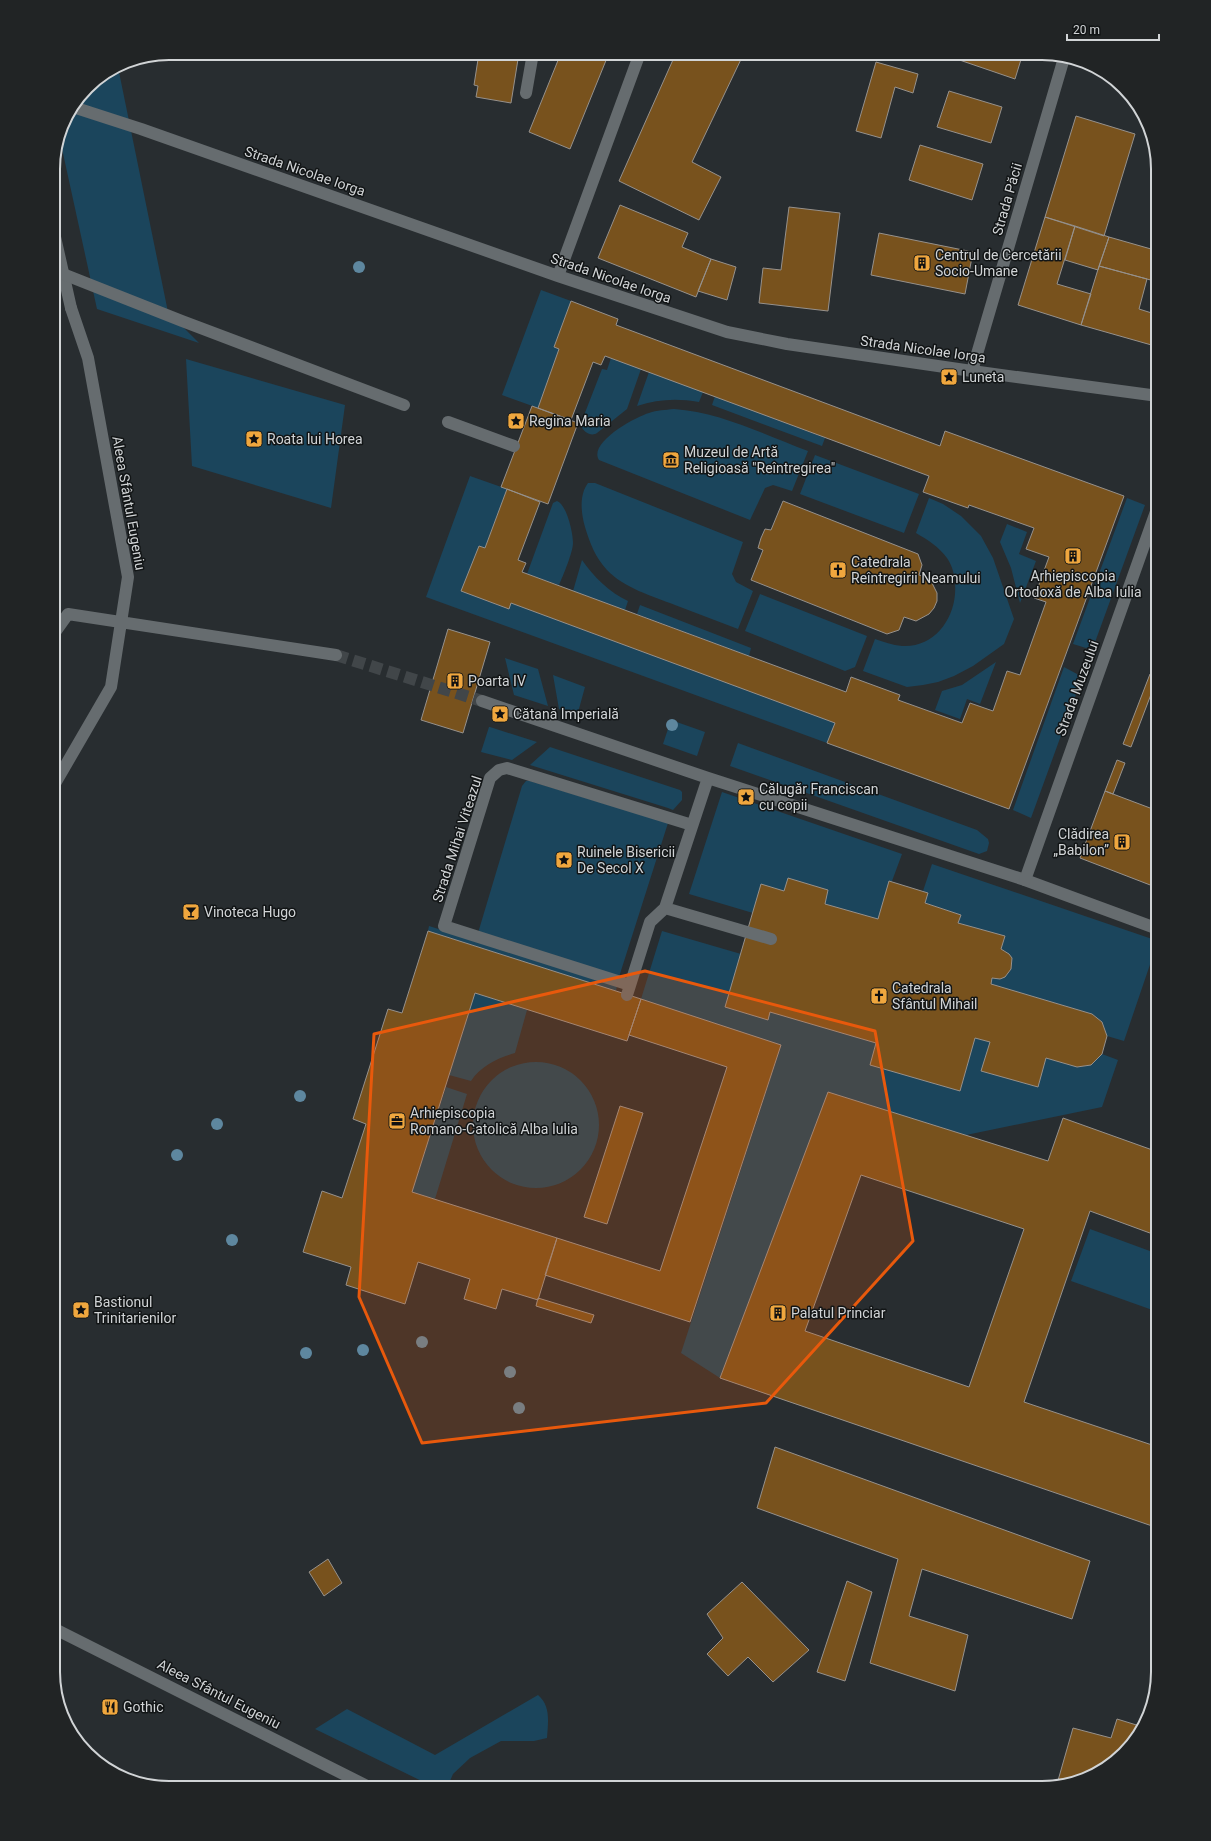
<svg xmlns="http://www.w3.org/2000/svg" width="1211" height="1841" font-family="Roboto,sans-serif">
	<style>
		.green { fill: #1b455c }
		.building { fill: #78521d; stroke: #96918c; fill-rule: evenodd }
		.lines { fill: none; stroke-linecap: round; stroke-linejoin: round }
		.pedestrian-tunnel { stroke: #414649; stroke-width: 12; stroke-dasharray: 12 6; stroke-linecap: butt }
		.service { stroke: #666c6f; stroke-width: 12 }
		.pedestrian { stroke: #666c6f; stroke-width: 12 }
		.minor { stroke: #666c6f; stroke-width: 12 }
		.tree { fill: #5e879f }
		.marked { fill: #e8590c; fill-opacity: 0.2; stroke: #e8590c; stroke-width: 3; stroke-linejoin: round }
		.labels { text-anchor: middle; stroke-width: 3; stroke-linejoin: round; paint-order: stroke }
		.street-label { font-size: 14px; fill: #d1d4d6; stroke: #121516 }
		.poi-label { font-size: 14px; fill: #d1d4d6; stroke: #121516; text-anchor: start }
		.rim { fill: none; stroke: #d1d4d6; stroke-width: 2 }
	</style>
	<rect width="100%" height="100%" fill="#282d30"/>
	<path class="green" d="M118 67 168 312 199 343 97 309 59 135 62 124 87 87Z
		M541 290 571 301 554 347 559 349 538 408 502 395Z
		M611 358 641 369 627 409 597 433C591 437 584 432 581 426V423L602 369 607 370Z
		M186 359 345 405 331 508 192 466Z
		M649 372 703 392 699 402C677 398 658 399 637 406Z
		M715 396 825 438 822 446 712 405Z
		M674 409C720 412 765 435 808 451L792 491 773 485 765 488 750 520 599 460C588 443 635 417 649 413 657 410 665 410 674 409Z
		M815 455 919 494 904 533 800 494Z
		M470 476 507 489 485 548 479 546 462 591 508 609 511 603 835 723 827 743 426 597Z
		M588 483H595L743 542 732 574 736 582 753 591 738 629C717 621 696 613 675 605 652 596 624 588 607 570 595 557 590 543 585 527 581 513 579 495 588 483Z
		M929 498 943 504 961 516 981 536 993 558 1014 619 1004 644 973 666 954 676 938 682 923 685 907 687 863 671 875 639C884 642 892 645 902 646 932 648 953 622 955 594 956 581 954 568 947 558 939 547 928 540 916 533Z
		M1127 498 1145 505 1094 645 1086 648 1073 644Z
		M557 501C567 505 573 533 573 543 573 552 563 576 559 585L527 574 553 503Z
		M1007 524 1027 532 1019 554 1036 561 1020 603 1011 568 1000 542Z
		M582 560C593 576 610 593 628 601L625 610 573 591Z
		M760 594 867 636 855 667 845 671 745 631Z
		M640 605 751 648 749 656 637 614Z
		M505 658 538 669 548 706 514 695Z
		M996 662 980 704 967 699 960 719 935 710 942 691 962 685Z
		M1064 667 1077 674 1080 681 1079 686 1031 818 1013 810Z
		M553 675 585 687 577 716 559 709Z
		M671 720 705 732 697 756 663 744Z
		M489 727H490L537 742 512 760 481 752Z
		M738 743 977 830 988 839 989 843 987 851 979 854 730 766Z
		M550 747 680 790 682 792V800L673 810 668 808 530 765Z
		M526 781H530L668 823 619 977 478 933 522 786Z
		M722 792 902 854 878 919 825 904 828 890 788 878 784 891 761 884 753 913 689 894Z
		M932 864 1158 941 1124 1041 1107 1036 1102 1022 1092 1014 991 984 992 978C1012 983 1020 956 1001 949L1005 936 958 923 961 915 925 903 928 893 923 891Z
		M429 926 617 986 616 991 428 931Z
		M662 931 741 954 725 1007 768 1020 770 1012 876 1043 870 1065 960 1091 975 1038 990 1042 982 1071 1038 1087 1046 1058 1077 1067 1091 1065 1102 1054 1118 1060 1102 1107 966 1135 828 1092 720 1378 681 1353 781 1046 641 999Z
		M475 993 527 1010 515 1053C498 1058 481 1066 471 1081L449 1075Z
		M473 1125a63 63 0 1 1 126 0a63 63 0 1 1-126 0Z
		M446 1087 467 1094 435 1199 412 1192Z
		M1090 1229 1158 1254V1312L1071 1281Z
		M538 1695C551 1706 548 1722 547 1738L534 1741H501L470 1758 453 1774 447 1788H436L315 1729 347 1709 435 1755Z"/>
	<path class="building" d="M479 53H519L511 103 476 97 478 86 474 85Z
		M561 53H609L570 149 529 132Z
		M676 53H744L692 162 721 177 699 220 619 181Z
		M939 53H1023L1015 79Z
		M876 62 918 74 913 93 895 87 881 138 856 131Z
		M949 91 1002 107 991 143 937 127Z
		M1076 116 1135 134 1104 236 1045 217Z
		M920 145 983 164 972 200 909 180Z
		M620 205 688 233 682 247 711 259 696 297 598 258Z
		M789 207 840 213 828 311 759 303 763 268 781 270Z
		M1045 217 1075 226 1057 284 1091 294 1081 325 1018 305Z
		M1075 226 1109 237 1098 270 1065 260Z
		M879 233 973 252 965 294 871 275Z
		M1109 237 1158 251V282L1099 266Z
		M711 259 736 267 727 300 698 291Z
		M1099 266 1147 279 1139 309 1158 315V334L1155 346 1081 325Z
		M571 301 618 319 616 325 940 446 945 431 1124 496 1009 809 827 743 835 723 511 603 509 609 461 591 479 546 485 548 507 489 540 502 518 560 526 563 522 572 846 692 851 677 900 695 898 700 962 723 970 703 993 711 1007 671 1020 675 1046 602 1034 598 1049 557 1026 549 1034 528 969 505 968 508 923 492 929 476 605 356 601 365 593 362 571 420 538 408 559 349 554 347Z
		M532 406 578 423 548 504 501 487Z
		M783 501 918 554 922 565 919 575 930 579 937 593V601L934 608 929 614 916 621 904 617 899 630 887 634 751 580 763 550 758 548 761 538 765 529 771 530Z
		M448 629 490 642 463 733 421 720Z
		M1150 674 1158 676 1131 747 1123 744Z
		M1117 760 1125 763 1113 794 1105 791Z
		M1105 791 1158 811V888L1080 858Z
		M788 878 828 890 825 904 878 919 889 881 928 893 925 903 961 915 958 923 1005 936 1001 949 1009 954 1012 958 1011 969 1005 977 1000 979 992 978 991 984 1092 1014 1102 1022 1107 1036 1102 1054 1091 1065 1077 1067 1046 1058 1038 1087 981 1071 990 1042 975 1038 960 1091 870 1065 876 1043 770 1012 768 1020 725 1007 761 884 784 891Z
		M428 931 641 999 627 1041 475 993 412 1192 557 1238 538 1300 502 1289 496 1309 464 1299 470 1279 418 1262 405 1304 346 1285 351 1267 303 1252 322 1191 342 1198 366 1124 353 1119 388 1009 402 1013Z
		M641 999 781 1045 690 1322 545 1275 557 1238 660 1271 727 1067 629 1035Z
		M828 1092 1048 1161 1063 1118 1158 1152V1236L1090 1211 1024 1402 1158 1447V1528L720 1378ZM861 1175 1024 1229 969 1387 805 1331Z
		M620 1106 643 1113 607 1224 584 1217Z
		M538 1298 594 1315 591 1323 536 1306Z
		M775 1447 1090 1561 1072 1619 922 1569 909 1616 968 1635 955 1691 870 1663 898 1559 757 1508Z
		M328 1559 342 1583 324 1596 309 1572Z
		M847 1581 872 1592 845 1681 817 1672Z
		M742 1582 809 1650 773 1682 748 1657 728 1676 707 1654 723 1638 707 1614Z
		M1117 1719 1143 1727 1142 1730 1100 1773 1057 1784 1073 1728 1111 1738Z"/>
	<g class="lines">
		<path class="pedestrian-tunnel" d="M336 655 482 701"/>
		<path class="service" d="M53 228 71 308"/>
		<path class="pedestrian" d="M53 270 182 321 404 405
			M448 422 514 446
			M53 635 68 614 336 655
			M482 701 708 778 1025 880 1158 929
			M53 787 111 687 128 577 88 358 71 308
			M665 908 771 939
			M630 985 444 926 490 778 499 770 507 768 692 825
			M627 995 650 922 665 908 708 778
			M53 1628 371 1788"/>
		<path class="minor" d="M434 55 435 53
			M526 93 533 53
			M73 107 141 129 558 276 727 332 787 344 972 371 1158 396
			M558 276 640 53
			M972 371 1064 58
			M1025 880 1158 506"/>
	</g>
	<g class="tree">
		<circle cx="359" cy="267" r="6"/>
		<circle cx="672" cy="725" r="6"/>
		<circle cx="300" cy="1096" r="6"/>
		<circle cx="217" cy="1124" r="6"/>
		<circle cx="177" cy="1155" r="6"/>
		<circle cx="232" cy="1240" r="6"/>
		<circle cx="422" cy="1342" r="6"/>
		<circle cx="363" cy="1350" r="6"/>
		<circle cx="306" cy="1353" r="6"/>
		<circle cx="510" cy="1372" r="6"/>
		<circle cx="519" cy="1408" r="6"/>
	</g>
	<path class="marked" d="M645 971 875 1031 913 1241 766 1403 422 1443 359 1297 374 1034Z"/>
	<defs>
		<g id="building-square" transform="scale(0.9)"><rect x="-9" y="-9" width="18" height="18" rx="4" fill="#f0a73e" stroke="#121516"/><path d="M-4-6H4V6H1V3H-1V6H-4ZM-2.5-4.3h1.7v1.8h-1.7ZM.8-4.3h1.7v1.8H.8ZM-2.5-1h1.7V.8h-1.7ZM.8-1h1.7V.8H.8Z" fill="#111"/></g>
		<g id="sight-square" transform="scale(0.9)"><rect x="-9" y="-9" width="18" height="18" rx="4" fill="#f0a73e" stroke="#121516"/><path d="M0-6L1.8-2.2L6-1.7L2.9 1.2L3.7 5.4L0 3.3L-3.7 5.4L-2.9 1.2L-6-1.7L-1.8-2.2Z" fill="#111"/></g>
		<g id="museum-square" transform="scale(0.9)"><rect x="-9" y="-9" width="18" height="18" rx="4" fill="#f0a73e" stroke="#121516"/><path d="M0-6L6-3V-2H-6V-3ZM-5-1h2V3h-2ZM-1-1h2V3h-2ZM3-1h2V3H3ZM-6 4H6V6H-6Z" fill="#111"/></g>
		<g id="church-square" transform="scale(0.9)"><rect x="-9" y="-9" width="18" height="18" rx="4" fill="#f0a73e" stroke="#121516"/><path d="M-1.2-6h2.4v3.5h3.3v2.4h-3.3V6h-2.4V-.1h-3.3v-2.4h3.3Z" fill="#111"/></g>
		<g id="bar-square" transform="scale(0.9)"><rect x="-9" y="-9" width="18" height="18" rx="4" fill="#f0a73e" stroke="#121516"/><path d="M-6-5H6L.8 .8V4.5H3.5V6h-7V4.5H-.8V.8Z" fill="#111"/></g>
		<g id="office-square" transform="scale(0.9)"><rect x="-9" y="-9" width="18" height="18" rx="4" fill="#f0a73e" stroke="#121516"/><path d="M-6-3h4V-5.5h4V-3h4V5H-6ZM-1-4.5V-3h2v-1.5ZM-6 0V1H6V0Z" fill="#111"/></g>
		<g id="restaurant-square" transform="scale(0.9)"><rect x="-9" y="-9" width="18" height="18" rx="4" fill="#f0a73e" stroke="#121516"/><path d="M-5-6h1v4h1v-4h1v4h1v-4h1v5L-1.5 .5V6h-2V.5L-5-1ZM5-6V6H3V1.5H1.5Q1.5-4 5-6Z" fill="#111"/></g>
	</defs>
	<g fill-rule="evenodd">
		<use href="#building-square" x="922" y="263"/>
		<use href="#sight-square" x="949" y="377"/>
		<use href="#sight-square" x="516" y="421"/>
		<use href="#sight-square" x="254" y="439"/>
		<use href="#museum-square" x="671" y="460"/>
		<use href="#building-square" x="1073" y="556"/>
		<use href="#church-square" x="838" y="570"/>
		<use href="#building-square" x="455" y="681"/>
		<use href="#sight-square" x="500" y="714"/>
		<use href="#sight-square" x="746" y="797"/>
		<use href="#building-square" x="1122" y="842"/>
		<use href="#sight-square" x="564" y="860"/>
		<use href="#bar-square" x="191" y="912"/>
		<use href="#church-square" x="879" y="996"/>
		<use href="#office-square" x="397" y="1121"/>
		<use href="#sight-square" x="81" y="1310"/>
		<use href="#building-square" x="778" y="1313"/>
		<use href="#restaurant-square" x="110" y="1707"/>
	</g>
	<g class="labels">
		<g class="street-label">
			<text transform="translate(305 171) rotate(19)" y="5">Strada Nicolae Iorga</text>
			<text transform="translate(1007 199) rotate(-74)" y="5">Strada Păcii</text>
			<text transform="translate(611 278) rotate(19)" y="5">Strada Nicolae Iorga</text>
			<text transform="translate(923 349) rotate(8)" y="5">Strada Nicolae Iorga</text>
			<text transform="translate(129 503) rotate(80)" y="5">Aleea Sfântul Eugeniu</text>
			<text transform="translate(1077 688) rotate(-70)" y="5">Strada Muzeului</text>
			<text transform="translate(457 839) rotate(-72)" y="5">Strada Mihai Viteazul</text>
			<text transform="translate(219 1694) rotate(27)" y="5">Aleea Sfântul Eugeniu</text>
		</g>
		<g class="poi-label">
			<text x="935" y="260">Centrul de Cercetării<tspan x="935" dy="16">Socio-Umane</tspan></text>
			<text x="962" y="382">Luneta</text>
			<text x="529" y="426">Regina Maria</text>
			<text x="267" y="444">Roata lui Horea</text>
			<text x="684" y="457">Muzeul de Artă<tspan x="684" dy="16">Religioasă "Reîntregirea"</tspan></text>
			<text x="851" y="567">Catedrala<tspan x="851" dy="16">Reîntregirii Neamului</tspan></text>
			<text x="1073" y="581" text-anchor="middle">Arhiepiscopia<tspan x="1073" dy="16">Ortodoxă de Alba Iulia</tspan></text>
			<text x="468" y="686">Poarta IV</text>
			<text x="513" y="719">Cătană Imperială</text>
			<text x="759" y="794">Călugăr Franciscan<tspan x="759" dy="16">cu copii</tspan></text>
			<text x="1109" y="839" text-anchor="end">Clădirea<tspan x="1109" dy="16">„Babilon”</tspan></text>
			<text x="577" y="857">Ruinele Bisericii<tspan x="577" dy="16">De Secol X</tspan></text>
			<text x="204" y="917">Vinoteca Hugo</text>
			<text x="892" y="993">Catedrala<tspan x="892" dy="16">Sfântul Mihail</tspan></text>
			<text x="410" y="1118">Arhiepiscopia<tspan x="410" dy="16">Romano-Catolică Alba Iulia</tspan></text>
			<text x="94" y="1307">Bastionul<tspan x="94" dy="16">Trinitarienilor</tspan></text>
			<text x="791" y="1318">Palatul Princiar</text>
			<text x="123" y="1712">Gothic</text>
		</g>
	</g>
	<path d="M0 0H1211V1841H0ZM169 60H1042A109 109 0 0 1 1151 169V1672A109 109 0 0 1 1042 1781H169A109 109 0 0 1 60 1672V169A109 109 0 0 1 169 60Z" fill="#212425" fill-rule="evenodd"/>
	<path class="rim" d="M169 60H1042A109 109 0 0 1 1151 169V1672A109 109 0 0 1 1042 1781H169A109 109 0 0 1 60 1672V169A109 109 0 0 1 169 60Z"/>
	<path d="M1067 34v6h92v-6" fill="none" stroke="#d1d4d6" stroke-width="2"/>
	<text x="1073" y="34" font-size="12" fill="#d1d4d6" stroke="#121516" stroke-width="3" paint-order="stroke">20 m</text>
</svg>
